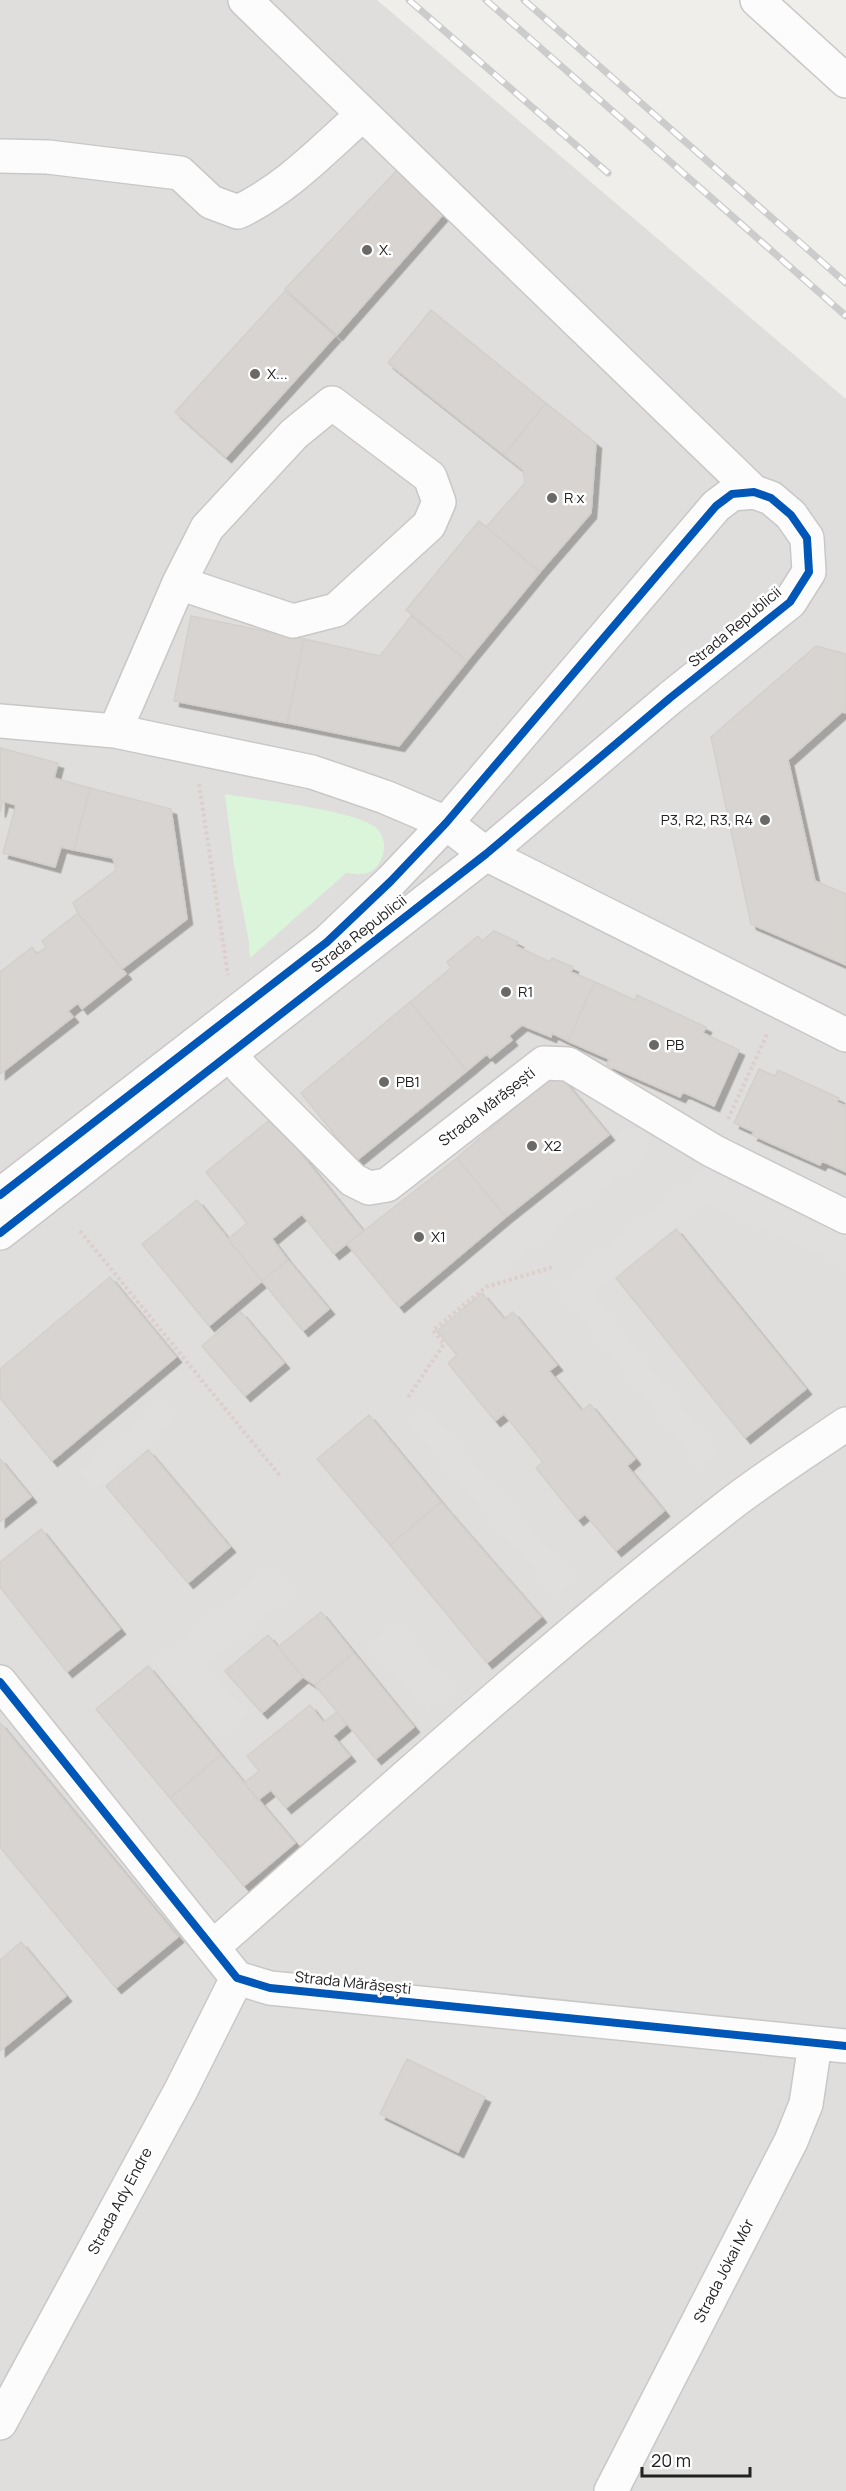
<svg xmlns="http://www.w3.org/2000/svg" width="846" height="2491" font-family="Manrope,sans-serif">
	<style>
		.residential { fill: #dfdedc }
		.park { fill: #daf5da }
		.parking { fill: #e0dfde }
		.building { fill: #d7d4d2; stroke: #d3d0cc; stroke-width: 1.5; filter: url(#shadow) }
		.lines { fill: none; stroke-linecap: round; stroke-linejoin: round }
		.minor-casing { stroke: #c9c8c7; stroke-width: 36 }
		.path { stroke: #dccecd; stroke-width: 4; stroke-dasharray: 3 3; stroke-linecap: butt }
		.minor { stroke: #fdfcfc; stroke-width: 33 }
		.rail-casing { stroke: #ccc; stroke-width: 7 }
		.rail { stroke: #fff; stroke-width: 4.5; stroke-dasharray: 14; stroke-linecap: butt }
		.cycleway-casing { stroke: #fff; stroke-width: 11 }
		.cycleway { stroke: #0057b8; stroke-width: 8 }
		.poi-dot { fill: #6a6968; stroke: #fff; stroke-width: 2 }
		.labels { text-anchor: middle; stroke-width: 5; stroke-linejoin: round; paint-order: stroke }
		.poi-label { font-size: 15px; fill: #222; stroke: #fff; text-anchor: start }
		.street-label { font-size: 15px; fill: #222; stroke: #fff }
	</style>
	<defs>
		<filter id="shadow"><feDropShadow dx="5.5" dy="5.5" stdDeviation="0" flood-color="#0004"/></filter>
	</defs>
	<rect width="100%" height="100%" fill="#f0eeeb"/>
	<path class="residential" d="M0 0H377L846 399V2491H0Z"/>
	<path class="park" d="M225 794C259 800 348 809 374 826 389 837 386 860 373 870 365 876 355 874 346 873L250 958 249 942 234 865Z"/>
	<path class="parking" d="M629 1126 649 1151 470 1297 451 1274Z
		M713 1162 730 1184 740 1177 846 1226V1266L706 1203 592 1294 718 1453 701 1467 557 1287Z
		M160 1403 174 1419 93 1489 79 1472Z
		M427 1410 575 1580 558 1596 410 1425Z
		M269 1567 292 1593 205 1665 246 1714 217 1737 155 1663Z
		M397 1622 453 1689 427 1711 371 1646Z"/>
	<path class="building" d="M398 169 446 211 337 335 285 289Z
		M285 291 335 336 226 457 175 412Z
		M431 310 546 403 504 455 388 363Z
		M546 403 596 443 591 513 540 572 486 527 525 483 523 470 504 455Z
		M479 521 540 572 467 661 406 610Z
		M191 616 304 639 287 723 174 701Z
		M411 616 467 661 399 746 287 723 304 639 380 656Z
		M816 646 846 654V713L842 712 788 760 815 881 846 894V965L751 924 711 737Z
		M0 748 58 763 54 778 90 788 74 850 61 847 55 867 3 853 16 805 3 801 0 812Z
		M90 788 171 809 187 919 122 969 78 913 73 903 116 870 113 858 74 850Z
		M78 913 126 974 82 1009 78 1003 68 1011 73 1017 0 1074V972L32 947 37 954 46 947 42 941Z
		M494 931 518 942 516 946 550 962 552 958 573 967 571 972 595 982 568 1041 552 1033 551 1037 522 1025 509 1036 512 1040 490 1058 487 1054 467 1071 410 1002 451 968 447 962 478 936 482 941Z
		M595 982 635 1000 637 995 706 1027 703 1033 739 1050 714 1106 683 1092 680 1097 607 1065 609 1059 568 1041Z
		M410 1002 467 1071 356 1161 301 1093Z
		M759 1069 775 1076 778 1070 839 1098 837 1102 846 1106V1172L822 1161 820 1165 752 1135 754 1132 734 1123Z
		M556 1071 609 1135 506 1217 457 1158Z
		M272 1118 363 1231 334 1254 302 1214 272 1239 288 1260 262 1281 228 1239 247 1223 206 1172Z
		M457 1158 506 1217 399 1307 347 1244Z
		M197 1200 262 1281 209 1326 142 1244Z
		M676 1229 806 1389 745 1438 616 1278Z
		M288 1260 329 1309 303 1331 262 1281Z
		M110 1277 176 1357 52 1461 0 1398V1369Z
		M482 1293 504 1319 513 1312 557 1365 549 1371 582 1411 590 1404 635 1459 627 1466 664 1511 616 1551 585 1514 578 1520 536 1468 543 1462 504 1414 495 1421 448 1363 457 1355 437 1331Z
		M241 1312 284 1363 245 1396 202 1346Z
		M369 1415 441 1502 390 1545 317 1459Z
		M148 1450 230 1547 188 1583 106 1486Z
		M0 1459 31 1497 0 1522Z
		M441 1502 541 1617 487 1663 390 1545Z
		M41 1529 120 1629 67 1672 0 1587V1562Z
		M321 1612 354 1653 315 1685 303 1677 278 1647Z
		M268 1635 303 1677 262 1713 225 1671Z
		M354 1653 414 1727 376 1759 315 1685Z
		M148 1666 221 1755 170 1798 96 1709Z
		M310 1705 323 1722 337 1712 347 1724 333 1736 350 1756 286 1808 271 1790 258 1800 244 1783 259 1771 247 1756Z
		M0 1723 178 1937 116 1988 0 1847Z
		M221 1755 295 1843 244 1886 170 1798Z
		M21 1942 66 1996 0 2051V1960Z
		M407 2059 485 2097 458 2152 380 2114Z"/>
	<g class="lines">
		<g class="minor-casing">
			<path id="minor" d="M245 0 754 492
				M757 0 846 81
				M0 156 48 157 180 173 211 202 238 212C285 190 323 150 362 115
				M0 721 115 731 312 772 385 797 446 823 486 854 846 1035
				M115 731 179 583 207 528 294 434 332 403 430 477 439 502 429 525 336 610 293 621 179 583
				M229 1052 243 1070 353 1180 369 1188 387 1185 544 1063 568 1064 713 1151 846 1217
				M0 1195 327 942 391 881 446 823 716 506 732 494 754 492 771 498 791 515 807 538 809 572 790 602 670 698 486 854 0 1233
				M0 1682 237 1978 270 1988 846 2046
				M213 1947C381 1799 547 1648 723 1510 762 1479 805 1452 846 1424
				M0 2423 181 2090 237 1978
				M611 2491 791 2141 806 2104 815 2044"/>
		</g>
		<path class="path" d="M199 784 228 975
			M728 1119 767 1034
			M80 1231 281 1477
			M408 1397 444 1344 433 1330 486 1287 553 1267"/>
		<use href="#minor" class="minor"/>
		<g class="rail-casing">
			<path id="rail" d="M409 0 608 173
				M486 0 846 316
				M524 0 846 283"/>
		</g>
		<use href="#rail" class="rail"/>
		<g class="cycleway-casing">
			<path id="cycleway" d="M0 1195 327 942 391 881 446 823 716 506 732 494 754 492 771 498 791 515 807 538 809 572 790 602 670 698 486 854 0 1233
				M0 1682 237 1978 270 1988 846 2046"/>
		</g>
		<use href="#cycleway" class="cycleway"/>
	</g>
	<g class="poi-dot">
		<circle cx="367" cy="250" r="6"/>
		<circle cx="255" cy="374" r="6"/>
		<circle cx="552" cy="498" r="6"/>
		<circle cx="765" cy="820" r="6"/>
		<circle cx="506" cy="992" r="6"/>
		<circle cx="654" cy="1045" r="6"/>
		<circle cx="384" cy="1082" r="6"/>
		<circle cx="532" cy="1146" r="6"/>
		<circle cx="419" cy="1237" r="6"/>
	</g>
	<g class="labels">
		<g class="poi-label">
			<text x="379" y="255">X.</text>
			<text x="267" y="379">X...</text>
			<text x="564" y="503">R x</text>
			<text x="753" y="825" text-anchor="end">P3, R2, R3, R4</text>
			<text x="518" y="997">R1</text>
			<text x="666" y="1050">PB</text>
			<text x="396" y="1087">PB1</text>
			<text x="544" y="1151">X2</text>
			<text x="431" y="1242">X1</text>
		</g>
		<g class="street-label">
			<text transform="translate(735 627) rotate(-40)" y="5">Strada Republicii</text>
			<text transform="translate(359 934) rotate(-38)" y="5">Strada Republicii</text>
			<text transform="translate(487 1107) rotate(-38)" y="5">Strada Mărășești</text>
			<text transform="translate(353 1983) rotate(6)" y="5">Strada Mărășești</text>
			<text transform="translate(120 2201) rotate(-62)" y="5">Strada Ady Endre</text>
			<text transform="translate(724 2271) rotate(-63)" y="5">Strada Jókai Mór</text>
		</g>
	</g>
	<path d="M642 2467v9h108v-9" fill="none" stroke="#222222" stroke-width="3"/>
	<text x="651" y="2467" font-size="18" fill="#222222" stroke="#ffffff" stroke-width="4.5" paint-order="stroke">20 m</text>
</svg>
